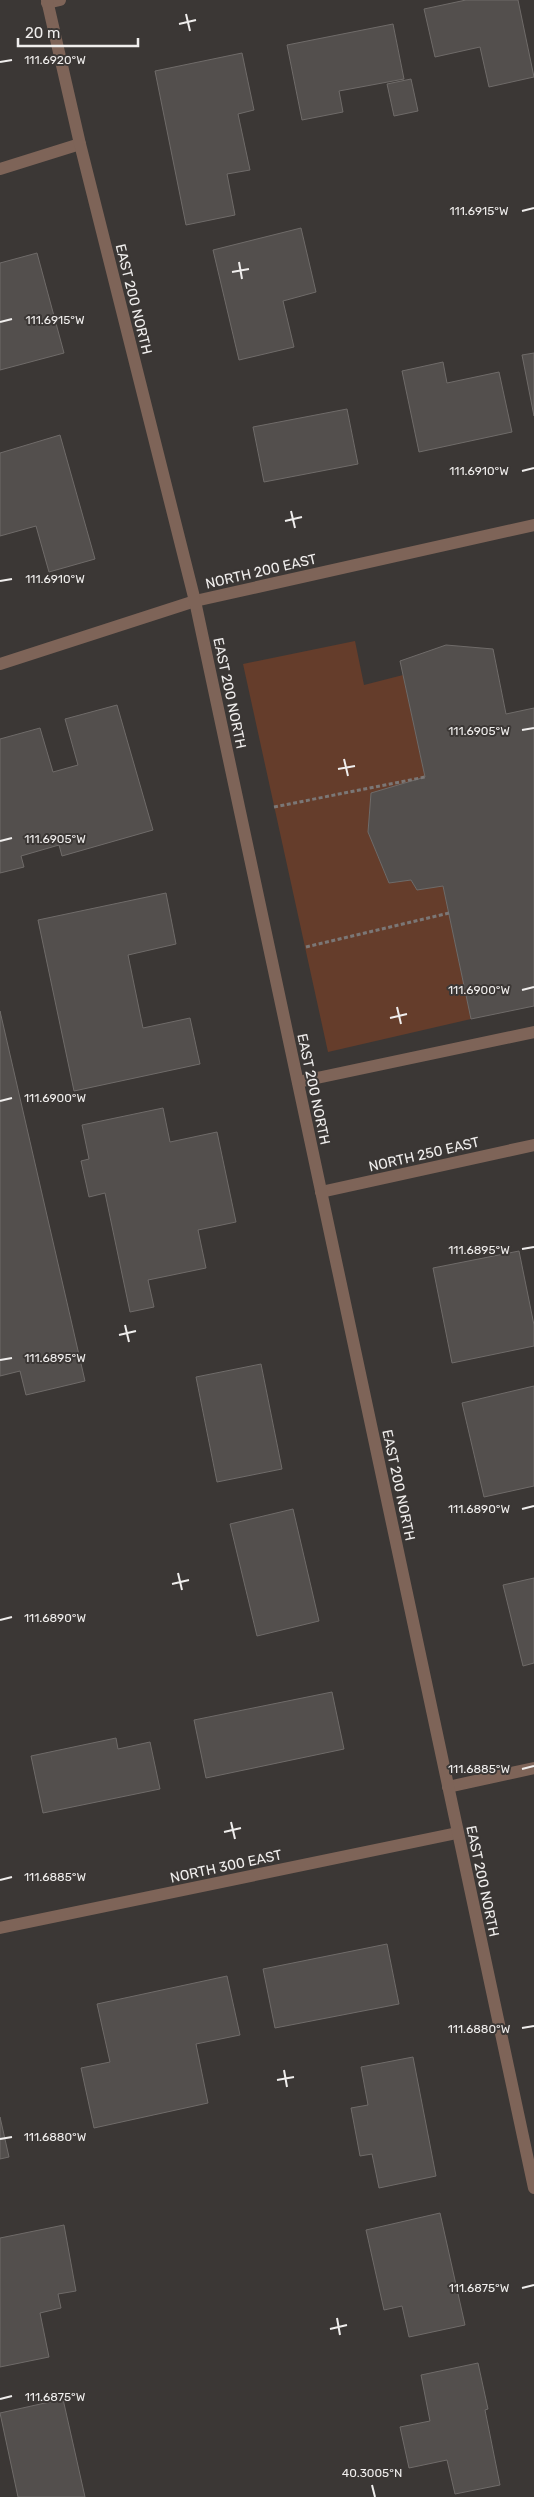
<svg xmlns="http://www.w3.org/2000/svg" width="534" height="2497" font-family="Rubik,sans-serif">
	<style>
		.green { fill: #653d2b }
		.building { fill: #534f4d; stroke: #6f6b69 }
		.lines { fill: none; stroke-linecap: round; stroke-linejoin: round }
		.path { stroke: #7b7776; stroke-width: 3; stroke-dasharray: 4 2.5; stroke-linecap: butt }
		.service { stroke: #7e6458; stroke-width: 12 }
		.minor { stroke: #7e6458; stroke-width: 12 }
		.tertiary { stroke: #7e6458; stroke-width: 12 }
		.ticks { fill: none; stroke: #f0eeed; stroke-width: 2 }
		.labels { text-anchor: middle; stroke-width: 4; stroke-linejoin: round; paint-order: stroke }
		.street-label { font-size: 14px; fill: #f0eeed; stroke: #3b3735 }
		.ticks-label { font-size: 12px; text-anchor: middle; fill: #f0eeed; stroke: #3b3735; stroke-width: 4; stroke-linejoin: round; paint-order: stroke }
	</style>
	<rect width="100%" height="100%" fill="#3b3735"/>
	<path class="green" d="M355 641 364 685 403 675 425 777 371 793 368 832 389 883 411 880 417 890 443 886 471 1019 328 1052 243 664Z"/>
	<path class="building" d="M466 0H518L534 77 489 87 480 47 435 57 424 9Z
		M393 24 404 79 339 91 343 112 302 120 287 45Z
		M242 53 254 110 238 114 250 170 227 174 235 215 186 225 155 71Z
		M411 79 418 111 394 116 387 84Z
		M301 228 316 292 283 301 294 347 239 360 213 250Z
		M37 253 64 353 0 370V263Z
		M534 353V416L522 355Z
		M443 362 447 383 499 372 512 432 419 452 402 371Z
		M347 409 358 464 264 482 253 427Z
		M60 435 95 559 49 572 36 526 0 536V453Z
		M446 645 493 649 506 714 534 708V1006L471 1019 443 886 417 890 411 880 389 883 368 832 371 793 425 777 400 661Z
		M117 705 153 830 62 856 59 845 21 856 24 867 0 873V739L40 728 53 772 78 765 65 719Z
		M166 893 176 944 128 955 143 1028 190 1018 200 1064 74 1091 38 920Z
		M0 1011 85 1381 26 1395 20 1371 0 1376Z
		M163 1108 170 1142 217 1132 236 1222 198 1230 206 1268 148 1280 154 1307 130 1312 105 1193 89 1197 81 1161 89 1159 82 1125Z
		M519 1251 534 1325V1346L452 1363 433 1268Z
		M261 1364 282 1469 217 1482 196 1377Z
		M534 1386V1486L484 1497 462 1403Z
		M293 1509 319 1621 257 1636 230 1524Z
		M534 1578V1663L523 1666 503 1585Z
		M332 1692 344 1749 206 1778 194 1720Z
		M116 1738 118 1749 150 1742 160 1789 43 1813 31 1756Z
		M387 1944 399 2004 275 2028 263 1969Z
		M227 1976 240 2035 196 2044 208 2103 94 2128 81 2068 110 2062 97 2004Z
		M413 2057 436 2176 379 2188 372 2154 360 2156 351 2108 368 2105 361 2067Z
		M0 2117 9 2157 0 2159Z
		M440 2213 465 2325 409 2337 402 2306 384 2310 366 2230Z
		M64 2225 76 2291 58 2294 61 2308 40 2313 49 2357 0 2367V2238Z
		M478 2363 488 2409 485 2410 500 2485 455 2494 447 2460 409 2468 400 2427 430 2421 421 2375Z
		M63 2399 85 2497H18L0 2413Z"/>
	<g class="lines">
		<path class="path" d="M274 807 425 777
			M306 947 449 913"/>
		<path class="service" d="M298 1082 534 1032"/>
		<path class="minor" d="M47 3 60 0
			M0 169 80 144
			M0 664 195 601 534 525
			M321 1192 534 1145
			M448 1787 534 1768
			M0 1928 457 1833"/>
		<path class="tertiary" d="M47 0 80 144 195 601 534 2188"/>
	</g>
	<path class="ticks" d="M186 14 190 31M179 24 196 20M0 62 12 60M522 211 534 208M239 262 242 279M232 272 249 269M0 322 12 319M522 471 534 468M291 511 295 528M285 521 302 517M0 581 12 579M522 730 534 728M344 759 348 776M338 769 355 766M0 841 12 838M522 990 534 987M397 1007 401 1024M390 1018 407 1014M0 1101 12 1098M522 1249 534 1247M125 1325 129 1342M119 1335 136 1331M0 1360 12 1358M522 1509 534 1506M178 1573 182 1590M172 1584 189 1580M0 1620 12 1617M522 1769 534 1766M231 1822 235 1839M224 1832 241 1828M0 1880 12 1877M522 2028 534 2026M284 2070 287 2087M277 2080 294 2077M0 2139 12 2137M522 2288 534 2285M337 2318 340 2335M330 2329 347 2325M0 2399 12 2396M372 2485 375 2497"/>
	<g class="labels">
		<g class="street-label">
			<text transform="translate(134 299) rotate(76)" y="5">EAST 200 NORTH</text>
			<text transform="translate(261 571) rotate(-13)" y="5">NORTH 200 EAST</text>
			<text transform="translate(230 693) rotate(78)" y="5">EAST 200 NORTH</text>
			<text transform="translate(314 1089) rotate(78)" y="5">EAST 200 NORTH</text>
			<text transform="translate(424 1154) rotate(-13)" y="5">NORTH 250 EAST</text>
			<text transform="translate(399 1485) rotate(78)" y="5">EAST 200 NORTH</text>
			<text transform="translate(226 1866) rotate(-12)" y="5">NORTH 300 EAST</text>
			<text transform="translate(483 1881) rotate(78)" y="5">EAST 200 NORTH</text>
		</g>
	</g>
	<g class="ticks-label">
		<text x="55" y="64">111.6920°W</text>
		<text x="479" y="215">111.6915°W</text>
		<text x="55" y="324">111.6915°W</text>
		<text x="479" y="475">111.6910°W</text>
		<text x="55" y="583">111.6910°W</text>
		<text x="479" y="735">111.6905°W</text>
		<text x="55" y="843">111.6905°W</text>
		<text x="479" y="994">111.6900°W</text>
		<text x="55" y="1102">111.6900°W</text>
		<text x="479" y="1254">111.6895°W</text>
		<text x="55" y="1362">111.6895°W</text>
		<text x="479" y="1513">111.6890°W</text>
		<text x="55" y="1622">111.6890°W</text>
		<text x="479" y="1773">111.6885°W</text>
		<text x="55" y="1881">111.6885°W</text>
		<text x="479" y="2033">111.6880°W</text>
		<text x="55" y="2141">111.6880°W</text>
		<text x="479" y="2292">111.6875°W</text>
		<text x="55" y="2401">111.6875°W</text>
		<text x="372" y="2477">40.3005°N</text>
	</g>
	<path d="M18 38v8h120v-8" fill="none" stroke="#f0eeed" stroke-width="2.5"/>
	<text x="25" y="38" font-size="15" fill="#f0eeed" stroke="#3b3735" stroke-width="4" paint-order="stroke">20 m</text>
</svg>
